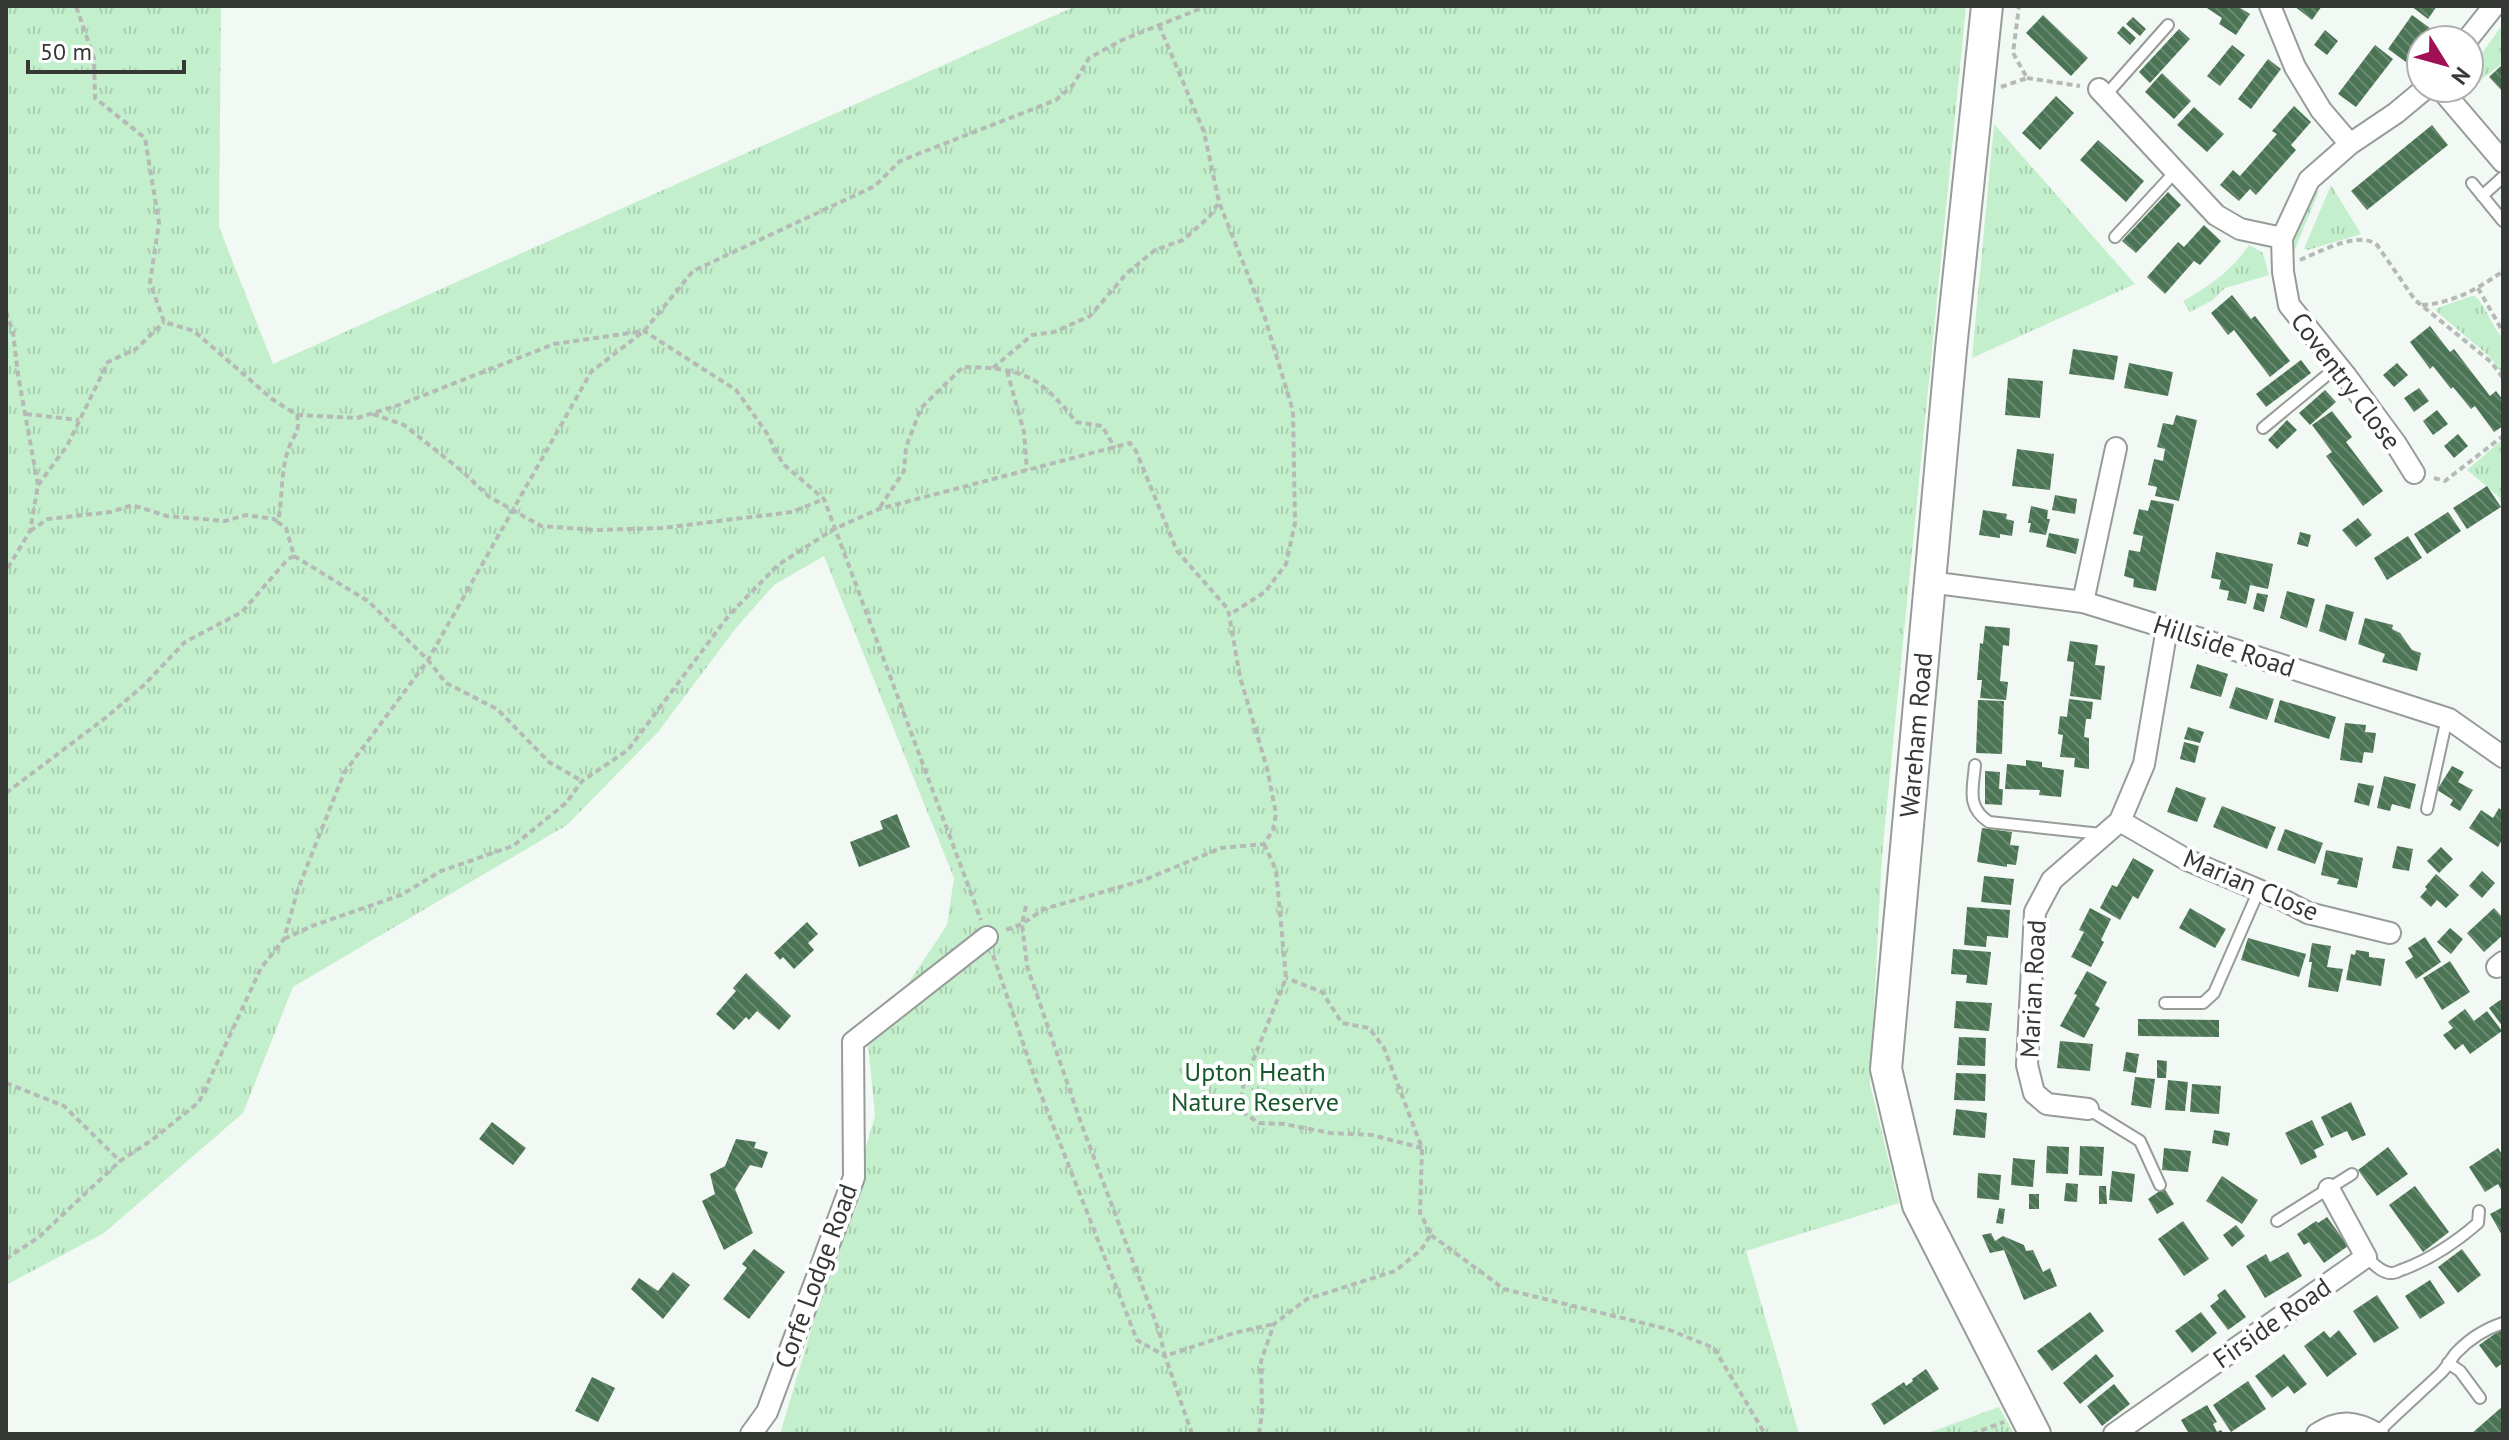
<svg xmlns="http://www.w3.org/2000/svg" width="2509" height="1440" font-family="'PT Sans',sans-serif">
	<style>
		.grass { fill: url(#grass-tufts) }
		.building { fill: url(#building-back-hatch) }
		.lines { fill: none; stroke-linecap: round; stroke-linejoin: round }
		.lane-casing { stroke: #979c98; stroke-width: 14 }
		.street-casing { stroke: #979c98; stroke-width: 24 }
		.secondary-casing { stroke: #979c98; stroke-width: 34 }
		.path { stroke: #b5bab6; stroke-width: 4; stroke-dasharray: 6 4; stroke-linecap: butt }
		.lane { stroke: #fff; stroke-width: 10 }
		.street { stroke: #fff; stroke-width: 20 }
		.secondary { stroke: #fff; stroke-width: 30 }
		.labels { text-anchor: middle; stroke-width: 8; stroke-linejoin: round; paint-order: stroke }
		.street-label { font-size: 26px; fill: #363836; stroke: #fff }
		.park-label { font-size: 26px; fill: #17592d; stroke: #fff }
	</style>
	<defs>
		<pattern id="grass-tufts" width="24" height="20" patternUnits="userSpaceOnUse" patternTransform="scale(2)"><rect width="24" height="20" fill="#c4efcc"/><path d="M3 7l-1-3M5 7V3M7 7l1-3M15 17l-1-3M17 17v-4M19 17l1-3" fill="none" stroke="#a9ceb0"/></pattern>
		<pattern id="building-back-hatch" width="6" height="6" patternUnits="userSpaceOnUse" patternTransform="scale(2)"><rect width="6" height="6" fill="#4b7454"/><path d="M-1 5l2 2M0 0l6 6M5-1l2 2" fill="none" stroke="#698870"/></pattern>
	</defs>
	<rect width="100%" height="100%" fill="#f2f8f3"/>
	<path class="grass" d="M6 6H221L219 227 273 364 1076 6H1966L1882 855 1870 1084 1899 1203 1746 1251 1799 1434H780L875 1116 868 1044 947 925 954 878 824 556 774 585 736 628 658 732 567 825 293 987 243 1113 104 1233 6 1285Z
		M2500 28 2503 30V63L2465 92 2464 88H2469V72Z
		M1994 124 2135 284 1972 358Z
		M2331 185 2361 234 2308 250 2304 249Z
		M2319 191 2293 254 2291 252 2295 227 2314 192Z
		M2249 245 2263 253 2269 275 2225 288 2213 300 2190 312 2183 301C2210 286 2231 271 2249 245Z
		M2472 296H2475C2488 309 2491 326 2503 338V375L2490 357 2436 311 2437 308Z
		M2503 439V508L2498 496 2467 470Z
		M1999 1407 2014 1434H1925Z"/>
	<path class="building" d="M2204 6H2237L2250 14 2236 35 2219 24 2222 18Z
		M2294 6H2322L2312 20Z
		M2411 6H2437L2428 19Z
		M2043 15 2088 58 2071 76 2026 33Z
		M2412 15 2430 28 2406 62 2388 49Z
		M2133 17 2146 29 2140 36 2126 24Z
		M2123 26 2136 38 2130 45 2117 33Z
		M2179 29 2190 39 2150 83 2139 72Z
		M2325 30 2338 41 2327 55 2314 45Z
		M2232 45 2245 55 2220 86 2207 76Z
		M2375 45 2393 59 2356 107 2338 94Z
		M2268 59 2281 69 2251 109 2238 99Z
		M2503 64V92L2489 77Z
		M2162 73 2191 101 2174 119 2145 92Z
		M2056 96 2074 113 2040 150 2022 133Z
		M2294 106 2311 122 2291 145 2296 150 2256 195 2250 189 2239 201 2220 185 2233 170 2240 176 2277 134 2272 131Z
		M2194 107 2224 134 2207 152 2177 125Z
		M2432 125 2448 145 2367 210 2351 191Z
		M2098 140 2144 181 2126 202 2080 160Z
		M2168 192 2181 205 2136 253 2122 241Z
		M2204 225 2221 241 2200 265 2194 261 2165 294 2147 277 2178 242 2184 247Z
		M2232 295 2251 319 2255 316 2290 361 2270 377 2234 330 2228 335 2211 313Z
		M2430 326 2450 352 2454 349 2490 396 2496 391 2503 400V426L2494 432 2475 406 2471 409 2453 387 2451 389 2433 366 2430 369 2410 342Z
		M2073 349 2118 356 2114 380 2069 374Z
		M2301 360 2311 373 2266 407 2256 394Z
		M2129 363 2173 372 2168 396 2124 388Z
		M2397 363 2408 375 2394 387 2383 375Z
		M2008 378 2043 381 2040 418 2005 415Z
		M2419 388 2429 401 2414 412 2404 398Z
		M2325 390 2336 402 2310 425 2299 413Z
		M2437 410 2448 424 2433 435 2423 421Z
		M2332 411 2352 437 2346 442 2383 491 2363 506 2326 456 2332 452 2312 425Z
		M2176 415 2197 420 2179 501 2155 496 2157 487 2148 485 2154 459 2163 461 2165 449 2157 447 2163 423 2173 425Z
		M2287 420 2297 430 2277 449 2268 440Z
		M2458 434 2468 446 2454 458 2444 446Z
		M2017 449 2054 454 2050 490 2012 486Z
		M2487 486 2501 507 2467 529 2453 508Z
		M2055 495 2077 499 2075 514 2052 510Z
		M2151 500 2174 504 2156 591 2133 587 2134 579 2124 576 2129 550 2140 552 2143 536 2133 534 2139 509 2148 511Z
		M2031 506 2048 510 2047 519H2050L2046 535 2029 532 2031 523H2028Z
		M1983 510 2007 514 2006 519 2014 521 2012 536 2000 534V538L1979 535Z
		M2448 512 2461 531 2427 554 2414 534Z
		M2358 518 2372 535 2356 547 2342 530Z
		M2300 532 2311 535 2308 547 2297 544Z
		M2049 533 2079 539 2076 554 2046 547Z
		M2408 536 2422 558 2387 580 2374 558Z
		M2216 552 2273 564 2268 589 2250 585 2246 604 2227 600 2229 591 2219 589 2221 580 2211 578Z
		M2287 591 2315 599 2307 628 2280 618Z
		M2257 593 2268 595 2264 612 2253 609Z
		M2326 604 2354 612 2346 641 2319 631Z
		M2365 618 2393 625 2392 629 2400 633 2412 650 2421 653 2417 671 2382 662 2385 654 2358 644Z
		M1985 626 2010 628 2009 646 2003 645 2000 681 2008 682 2006 700 1980 698 1982 680H1977L1980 643 1983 644Z
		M2070 641 2098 645 2095 665 2105 666 2101 700 2070 696 2074 662 2067 661Z
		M2197 664 2228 674 2221 697 2190 688Z
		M2236 687 2274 699 2267 720 2229 708Z
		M2069 699 2093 702 2091 719H2086L2084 737 2089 738V769L2074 767 2075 758 2060 757 2063 735 2058 734 2060 716 2067 717Z
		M1978 700 2004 701 2002 754 1976 753Z
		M2280 700 2336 717 2329 739 2274 722Z
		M2345 723 2366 725 2365 732 2376 733 2373 753 2364 752 2362 763 2340 760Z
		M2188 727 2204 732 2200 743 2184 739Z
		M2184 742 2199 746 2195 763 2180 759Z
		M2026 760 2042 762V767L2064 770 2061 797 2039 795 2040 790 2005 789 2007 764 2026 766Z
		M2452 766 2464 772 2458 782 2473 790 2460 811 2450 805 2453 800 2437 790Z
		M1985 771 2000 772 1999 789H2003L2002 805 1985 804Z
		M2384 776 2416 784 2410 809 2392 804 2390 811 2377 808Z
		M2358 783 2374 786 2369 806 2354 802Z
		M2176 787 2206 798 2197 822 2167 812Z
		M2222 806 2276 827 2267 849 2213 827Z
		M2499 808 2503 811V838L2498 847 2469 828 2481 810 2493 818Z
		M897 814 910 847 859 867 850 842 883 829 880 821Z
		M1982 828 2012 832 2010 845 2019 846 2016 865 2007 864V867L1977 862Z
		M2285 829 2323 843 2315 864 2277 850Z
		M2397 846 2413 849 2409 871 2392 868Z
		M2441 847 2453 859 2439 873 2427 861Z
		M2326 850 2363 858 2357 888 2337 884 2339 879 2321 875Z
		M2133 858 2154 870 2138 899 2133 896 2120 920 2100 908 2112 885 2117 887Z
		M2482 871 2495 883 2482 898 2469 886Z
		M2436 874 2459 895 2446 908 2437 900 2431 907 2420 897 2427 889 2425 887Z
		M1984 876 2014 879 2011 905 1981 902Z
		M1967 907 2010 910 2008 938 1987 936 1986 947 1964 945Z
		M2090 908 2111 919 2101 940 2104 942 2091 967 2071 957 2084 932 2079 930Z
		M2190 908 2226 929 2215 948 2179 928Z
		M2494 908 2503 918V935L2484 952 2467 933Z
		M807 922 818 934 808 943 814 950 794 969 783 957 780 960 774 953Z
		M2450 928 2463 939 2451 954 2437 942Z
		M2425 937 2441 962 2416 979 2405 962 2413 957 2408 948Z
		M2248 938 2306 954 2299 977 2241 960Z
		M2312 943 2331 946 2327 967 2343 969 2338 992 2308 987 2312 962H2309Z
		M1953 949 1991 952 1987 985 1966 983 1967 975 1951 974Z
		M2356 950 2369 952V957L2385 959 2381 986 2346 980 2351 954 2355 955Z
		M2450 961 2470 992 2442 1010 2423 978Z
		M2087 971 2107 982 2095 1005 2100 1008 2084 1038 2060 1026 2077 995 2074 994Z
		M746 973 791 1016 779 1030 757 1011 749 1020 746 1017 734 1030 716 1014 736 991 733 988Z
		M2503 998V1027L2489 1008Z
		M1956 1001 1992 1003 1989 1031 1954 1028Z
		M2465 1009 2474 1021 2487 1011 2502 1031 2470 1054 2463 1044 2455 1050 2443 1035 2453 1028 2448 1022Z
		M2138 1019 2219 1020V1037L2138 1036Z
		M1959 1037 1986 1038 1985 1066 1957 1065Z
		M2060 1041 2093 1044 2090 1071 2057 1068Z
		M2126 1052 2139 1054 2136 1073 2123 1071Z
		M2157 1060 2167 1061 2166 1078H2157Z
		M1956 1073 1986 1074 1985 1101 1954 1100Z
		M2135 1077 2155 1079 2151 1108 2131 1105Z
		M2168 1080 2188 1082 2185 1111 2165 1110Z
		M2192 1084 2221 1086 2219 1114 2190 1112Z
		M2351 1102 2366 1135 2352 1141 2347 1131 2331 1138 2321 1117Z
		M1956 1109 1987 1113 1985 1138 1953 1135Z
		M2312 1120 2324 1145 2314 1150 2317 1157 2301 1165 2285 1133Z
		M492 1122 526 1148 513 1165 479 1139Z
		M2214 1130 2230 1133 2228 1146 2212 1143Z
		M736 1139 756 1142 754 1148 768 1152 762 1168 750 1165 735 1189 753 1233 724 1250 702 1201 715 1194 710 1174 725 1166Z
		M2047 1146 2069 1147 2068 1174 2046 1173Z
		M2080 1146 2104 1147 2102 1176 2079 1175Z
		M2388 1147 2408 1174 2377 1196 2358 1170Z
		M2164 1148 2191 1151 2188 1172 2162 1170Z
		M2498 1148 2503 1156V1193L2498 1184 2485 1192 2469 1167Z
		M2013 1158 2035 1160 2033 1187 2011 1185Z
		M2112 1171 2135 1174 2132 1202 2109 1200Z
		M1978 1173 2001 1175 1999 1200 1977 1198Z
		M2222 1176 2258 1200 2242 1224 2206 1201Z
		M2066 1183 2078 1184 2077 1202 2064 1201Z
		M2099 1186H2106L2107 1204H2099Z
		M2415 1186 2449 1232 2423 1252 2389 1205Z
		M2164 1188 2174 1204 2157 1214 2148 1199Z
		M2029 1194H2039V1209H2029Z
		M2503 1207V1237L2490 1214Z
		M1999 1208 2005 1209 2003 1224 1996 1223Z
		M2327 1217 2348 1246 2324 1263 2309 1242 2304 1245 2297 1234 2316 1221 2318 1223Z
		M2183 1221 2209 1259 2184 1276 2158 1239Z
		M2236 1225 2245 1236 2232 1247 2223 1235Z
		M1991 1233 1995 1241 2003 1236 2024 1245 2026 1251 2033 1250 2043 1272 2050 1268 2057 1286 2024 1300 2004 1250 1990 1253 1982 1235Z
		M754 1249 785 1272 749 1319 723 1299 747 1268 742 1264Z
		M2462 1249 2481 1275 2458 1293 2438 1267Z
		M2288 1252 2302 1276 2265 1298 2246 1266 2266 1254 2270 1262Z
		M673 1272 690 1285 663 1319 631 1289 639 1278 658 1291Z
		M2430 1280 2445 1303 2420 1319 2405 1296Z
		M2225 1289 2246 1317 2228 1330 2210 1306 2219 1299 2217 1295Z
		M2377 1295 2399 1328 2374 1343 2353 1311Z
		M2090 1312 2104 1331 2052 1371 2037 1351Z
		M2201 1312 2217 1333 2192 1353 2175 1331Z
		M2503 1328V1363L2496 1368 2479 1345Z
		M2339 1330 2357 1354 2327 1377 2304 1346 2324 1331 2330 1338Z
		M2096 1354 2114 1376 2080 1404 2063 1383Z
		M2284 1354 2307 1384 2294 1394 2288 1386 2272 1398 2255 1376Z
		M1926 1369 1939 1389 1884 1425 1871 1404 1904 1382 1906 1386 1913 1381 1912 1379Z
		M592 1377 615 1388 598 1422 575 1411Z
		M2248 1381 2266 1409 2231 1432 2213 1405Z
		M2114 1384 2130 1404 2102 1426 2087 1406Z
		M2207 1405 2217 1422 2213 1424 2217 1432 2221 1430 2224 1434H2189L2181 1420Z
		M2503 1406V1434H2471Z"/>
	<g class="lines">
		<g class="lane-casing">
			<path id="lane" d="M2105 96 2168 25
				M2472 183 2503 221
				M2482 196 2503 177
				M2115 237 2175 172
				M2263 428 2338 366
				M1975 765C1973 789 1966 807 1989 822L2101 834
				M2427 809 2447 718
				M2165 1003H2203L2214 993 2259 890
				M2088 1109 2140 1141 2160 1185
				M2277 1221 2352 1174
				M2366 1257C2373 1263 2382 1274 2392 1273 2396 1273 2400 1270 2404 1269 2433 1258 2455 1243 2478 1223L2479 1211
				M2448 1363 2460 1371 2480 1398
				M2377 1433C2398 1412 2420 1393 2441 1373 2447 1367 2451 1359 2456 1353 2469 1339 2485 1329 2503 1323"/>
		</g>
		<g class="street-casing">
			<path id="street" d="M2270 6 2295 67 2321 110 2350 144
				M2467 40 2494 6
				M2440 88 2503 162
				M2099 89 2216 215 2240 229 2282 238
				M2414 473 2396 444 2346 376 2289 305 2283 272 2282 238 2309 180 2350 144 2396 113 2426 88
				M1929 582 2083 602 2167 628 2449 719 2503 757
				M2083 602 2116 448
				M2120 821 2187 860 2285 901 2308 913 2390 933
				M2497 967 2503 962
				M2088 1109 2047 1104 2034 1093 2027 1065 2035 912 2052 880 2120 821 2144 764 2167 628
				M751 1434 767 1412 854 1177 853 1042 987 937
				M2114 1434 2366 1257 2329 1189
				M2317 1434C2340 1419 2355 1421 2378 1434"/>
		</g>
		<g class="secondary-casing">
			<path id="secondary" d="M1987 6 1951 349 1886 1069 1918 1205 2035 1434"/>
		</g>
		<path class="path" d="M1159 25 1204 132 1219 202 1265 318 1293 411 1295 523 1286 564 1265 592 1229 615
			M2027 78 2080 86
			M2001 87 2027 78 2013 53 2019 6
			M2300 260C2319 252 2359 230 2377 245L2415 300 2491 362 2503 378
			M2478 288 2503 332
			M2422 305C2453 303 2478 289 2503 271
			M6 312 13 332 18 375 38 485 30 531 6 571
			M993 368 1032 335 1054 332 1090 316 1127 273 1155 250 1183 240 1209 217 1219 202
			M1007 371 1024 432 1027 470
			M26 414 79 420
			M373 414 404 425 462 471 488 496 541 526 596 530 662 528 792 512 824 499
			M297 415 357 418 399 405 554 344 644 331 736 390 766 432 783 464 824 499 981 920
			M2434 478 2445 481 2503 436
			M38 485 67 446 108 362 136 349 164 322
			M880 507 904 471 906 447 921 408 963 367C1022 368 1039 375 1076 422L1102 426 1115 448
			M30 531 48 519 111 512 132 505 167 516 225 521 246 515 274 519 278 522
			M294 556 368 601 428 660 446 683 497 709 549 762 582 781
			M6 793 104 719 143 686 185 642 242 612 288 559 294 556 286 528 278 522C283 496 280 469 290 445 296 431 300 432 297 415L272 399 194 331 164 322 150 282 159 223 145 138 95 98 94 58 76 6
			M1264 844 1276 870 1286 978 1244 1083 1240 1101 1241 1111 1259 1123 1284 1124 1330 1133 1372 1135 1422 1148
			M1026 906 1022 924 1027 966 1081 1123 1159 1331 1165 1356 1234 1333 1274 1324
			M284 939 312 926 401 895 441 871 513 846 566 803 582 781 628 750 729 615 778 565 834 529 879 509 1130 443 1136 451 1177 551 1228 609 1240 677 1267 768 1276 814 1273 830 1264 844 1221 848 1144 880 1044 909 1022 924 1003 931
			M993 955 1038 1087 1137 1340 1165 1356 1192 1434
			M6 1083 64 1106 120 1161
			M1431 1235 1504 1289 1667 1329 1714 1348 1765 1434
			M6 1259 39 1237 120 1161 152 1140 199 1102 261 968 284 939 298 889 344 773 428 660 591 372 644 331 693 271 875 186 900 161 1056 100 1073 85 1089 58 1122 40 1207 6
			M1259 1434 1262 1413 1261 1361 1274 1324 1307 1299 1395 1271 1421 1250 1431 1234 1420 1213 1422 1148 1384 1048 1369 1028 1342 1023 1322 992 1286 978
			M1972 1434 2004 1422"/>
		<use href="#lane" class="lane"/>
		<use href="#street" class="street"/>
		<use href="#secondary" class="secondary"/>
	</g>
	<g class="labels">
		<g class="street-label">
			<text transform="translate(2346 381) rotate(53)" y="9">Coventry Close</text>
			<text transform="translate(2224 646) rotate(18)" y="9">Hillside Road</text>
			<text transform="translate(1916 735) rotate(-85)" y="9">Wareham Road</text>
			<text transform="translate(2251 885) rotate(23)" y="9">Marian Close</text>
			<text transform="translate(2033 989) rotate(-87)" y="9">Marian Road</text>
			<text transform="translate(816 1276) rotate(-70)" y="9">Corfe Lodge Road</text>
			<text transform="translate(2272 1323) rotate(-35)" y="9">Firside Road</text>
		</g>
		<g class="park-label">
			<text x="1255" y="1081">Upton Heath<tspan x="1255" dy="30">Nature Reserve</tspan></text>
		</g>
	</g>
	<rect width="2509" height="1440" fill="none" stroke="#363836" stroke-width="16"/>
	<g transform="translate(2445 64) rotate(127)"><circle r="38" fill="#ffffff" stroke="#afafaf" stroke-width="2"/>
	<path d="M0-6L14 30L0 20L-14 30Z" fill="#a10f54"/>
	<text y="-12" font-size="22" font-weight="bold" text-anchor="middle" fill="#363836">N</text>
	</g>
	<path d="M28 60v12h156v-12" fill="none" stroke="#363836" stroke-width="4"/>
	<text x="40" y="60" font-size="24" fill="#363836" stroke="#ffffff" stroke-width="6" paint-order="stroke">50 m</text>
</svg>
